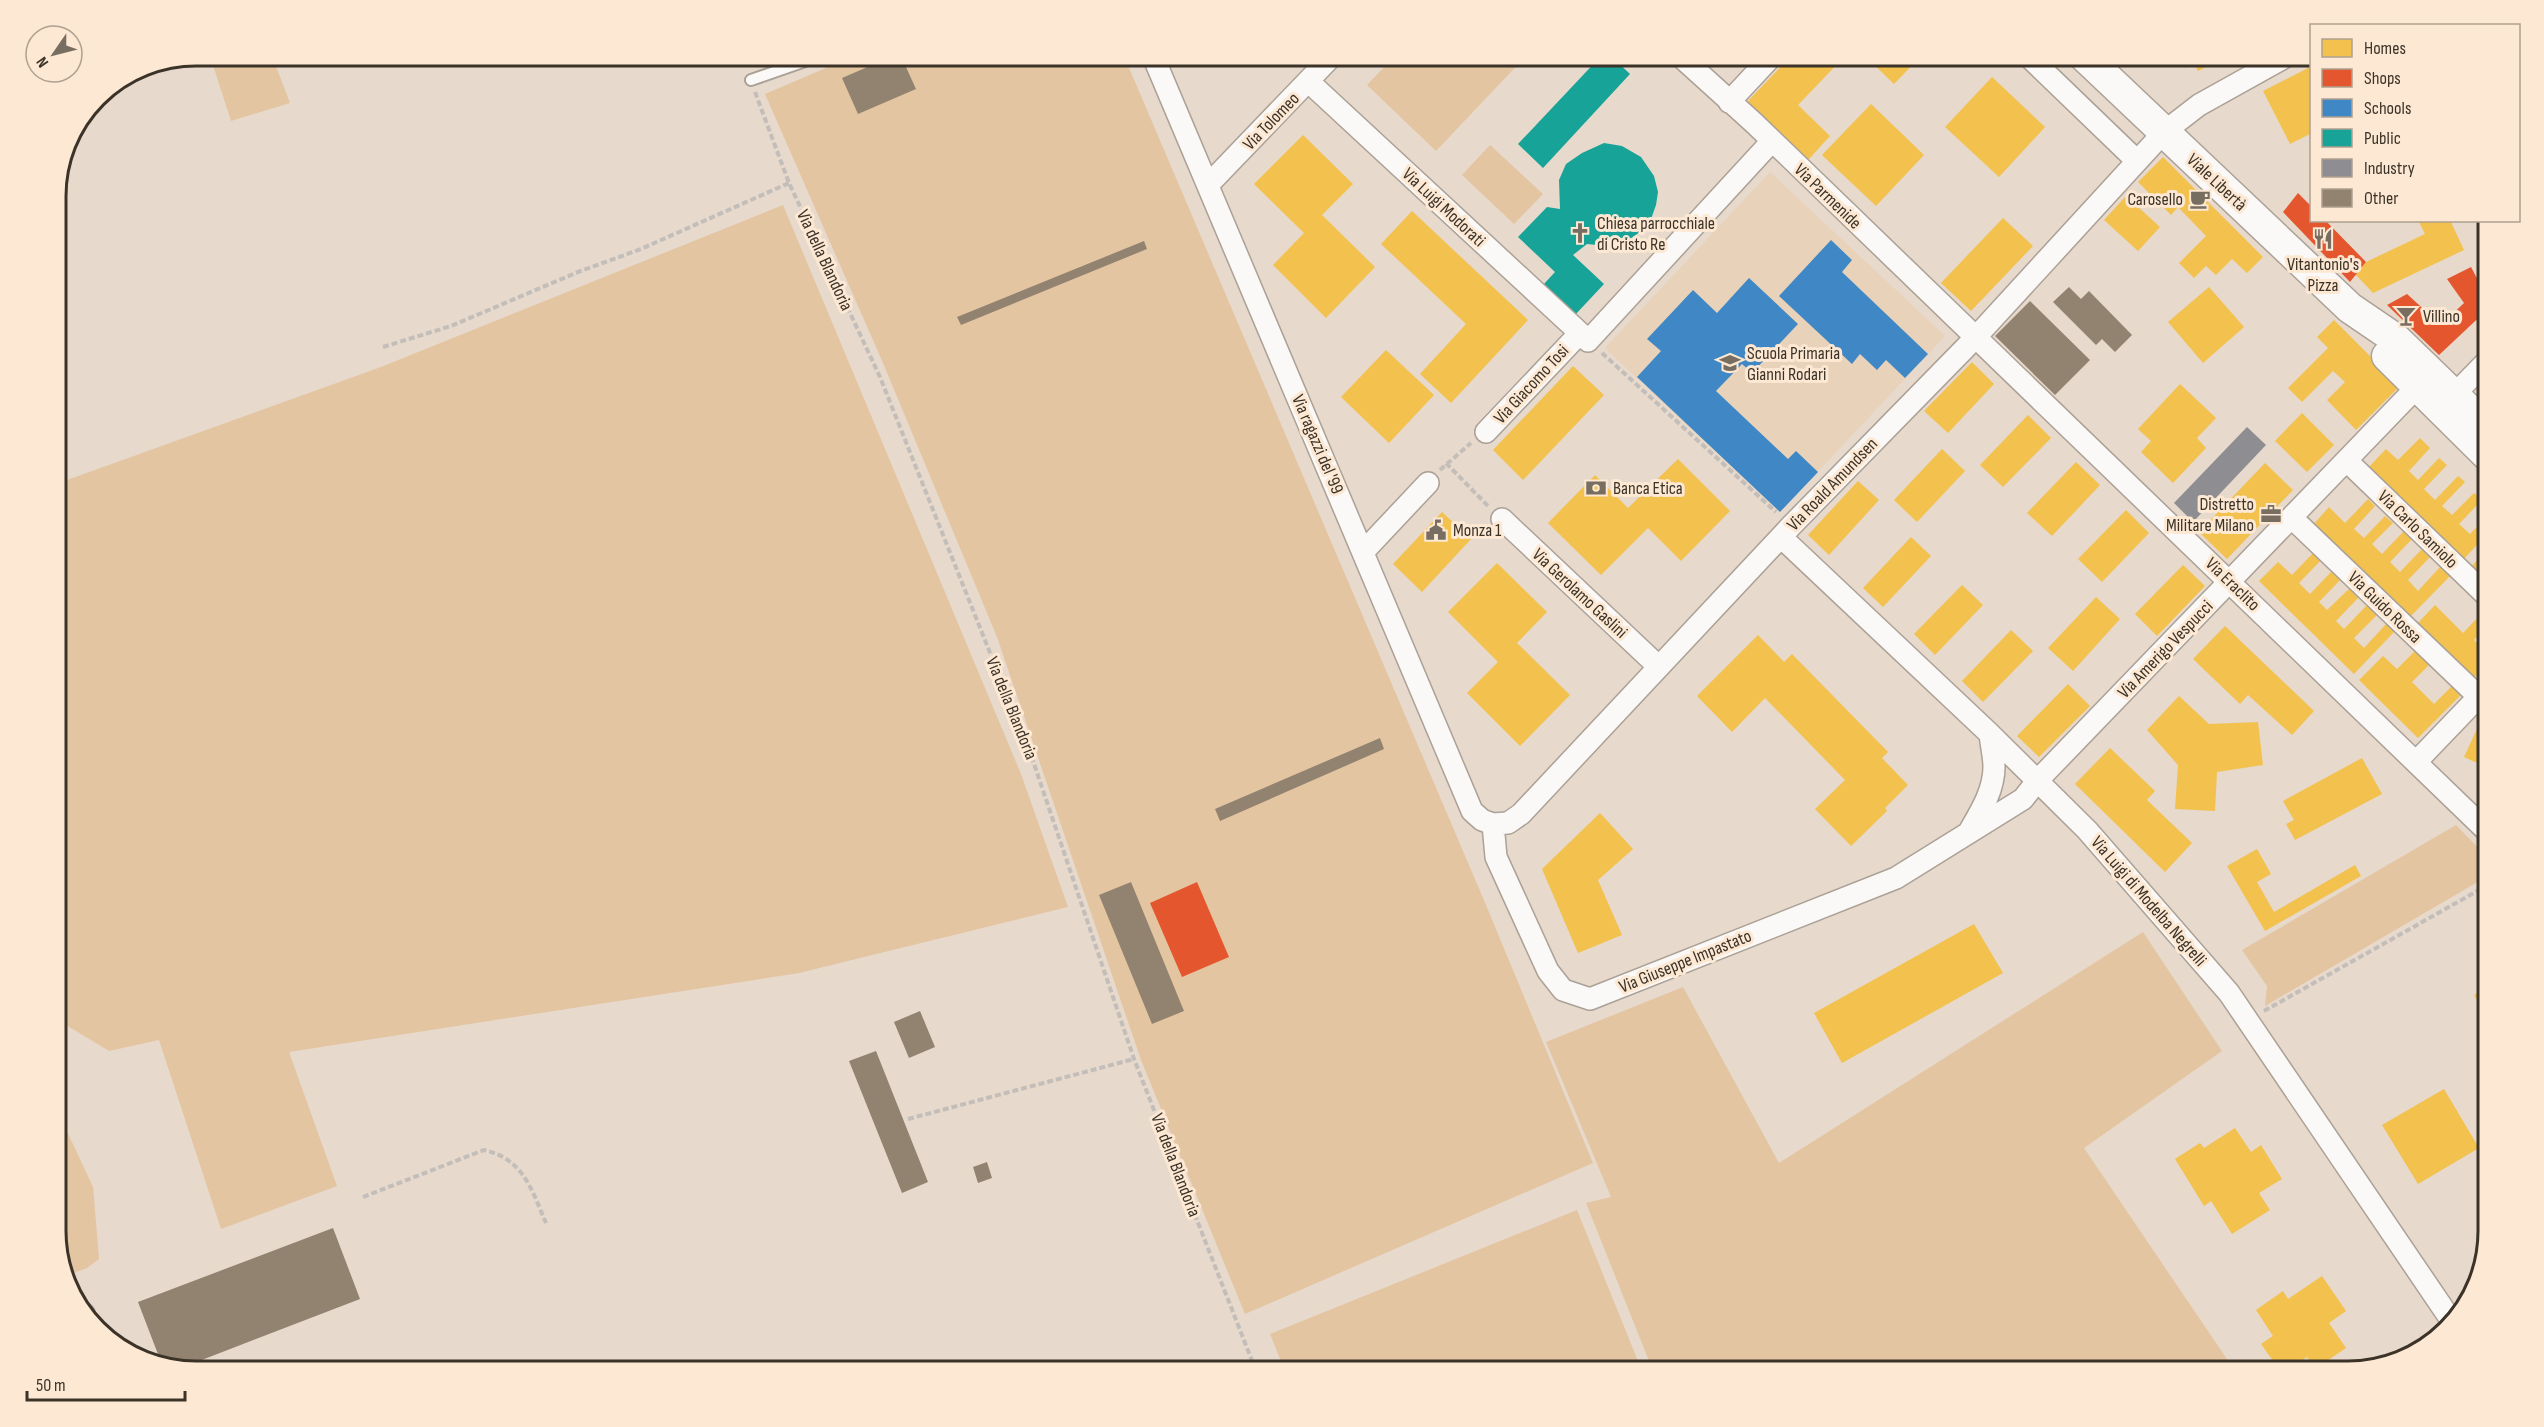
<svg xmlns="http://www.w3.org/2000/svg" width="2544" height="1427" font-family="'Sofia Sans Condensed',sans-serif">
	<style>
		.built { fill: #e9d2ba }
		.green { fill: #e4c5a2 }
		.homes { fill: #f2c14e }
		.shops { fill: #e4572e }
		.schools { fill: #3f88c5 }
		.public { fill: #17a398 }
		.industry { fill: #8d8d92 }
		.building { fill: #918370 }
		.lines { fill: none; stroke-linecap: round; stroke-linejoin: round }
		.lane-casing { stroke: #aba196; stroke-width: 14 }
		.street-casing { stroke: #aba196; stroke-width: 24 }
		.secondary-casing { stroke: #aba196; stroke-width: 33 }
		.path { stroke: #c3beb9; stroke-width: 4; stroke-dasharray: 6 3; stroke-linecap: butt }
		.lane { stroke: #fbf9f7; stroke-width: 10 }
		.street { stroke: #fbf9f7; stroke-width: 21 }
		.secondary { stroke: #fbf9f7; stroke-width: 30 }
		.labels { text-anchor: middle; stroke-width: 6; stroke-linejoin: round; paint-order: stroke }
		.street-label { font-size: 18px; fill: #3c3328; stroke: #fce8d3 }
		.poi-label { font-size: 18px; fill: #3c3328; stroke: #fce8d3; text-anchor: start }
		.rim { fill: none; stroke: #3c3328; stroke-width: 3 }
	</style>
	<rect width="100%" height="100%" fill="#e7d9cb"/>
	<path class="built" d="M1770 172 1945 336 1780 512 1605 348Z"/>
	<path class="green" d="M210 56H272L290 103 231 121Z
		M854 56H1124L1486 905 1593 1163 1245 1314 1141 1060 997 637 883 363 765 94Z
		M1395 56H1526L1436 151 1367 85Z
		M1490 145 1543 194 1514 224 1462 175Z
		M783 205 1021 774 1068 907 799 973 289 1052 337 1186 221 1229 159 1040 109 1051 56 1019V484L381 367Z
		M2456 825 2488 858V876L2265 1006 2267 986 2242 950Z
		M2143 932 2222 1051 2084 1148 2235 1371H1653L1586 1203 1611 1197 1546 1042 1683 987 1779 1163Z
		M56 1108 93 1187 99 1259 87 1268 68 1275 56 1240Z
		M1577 1210 1642 1371H1285L1270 1334Z"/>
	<path class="homes" d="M1791 56H1845L1798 105 1830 136 1808 160 1747 102Z
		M1865 56H1921L1894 84Z
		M2179 56H2223L2224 58 2198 71 2194 63 2185 68Z
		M2312 66V133L2290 144 2263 91Z
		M1992 77 2045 127 1999 177 1945 127Z
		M1871 104 1924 155 1876 206 1822 155Z
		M1303 135 1353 184 1322 215 1375 267 1326 318 1273 265 1304 233 1254 184Z
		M2163 157 2263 257 2247 273 2232 259 2216 275 2206 266 2194 278 2179 263 2206 236 2178 207 2171 215 2138 182Z
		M2126 196 2160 227 2138 251 2104 220Z
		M1412 211 1528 320 1451 403 1420 374 1466 324 1381 244Z
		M2003 218 2033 246 1971 311 1941 283Z
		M2418 220H2450L2464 250 2373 293 2356 275 2366 262 2425 234Z
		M2209 287 2244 327 2203 363 2168 322Z
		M2334 320 2400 386 2356 430 2327 400 2345 382 2333 371 2302 402 2288 388 2328 348 2317 337Z
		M1386 350 1434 395 1389 443 1341 397Z
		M1972 362 1994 384 1948 433 1924 411Z
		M1573 366 1604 395 1523 480 1493 450Z
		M2180 384 2216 418 2197 438 2206 448 2173 483 2141 452 2151 441 2138 429Z
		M2302 413 2334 445 2307 472 2275 441Z
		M2028 415 2051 438 2003 487 1980 465Z
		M2420 438 2430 448 2409 471 2418 480 2439 458 2447 465 2424 489 2435 500 2458 476 2465 482 2442 506 2452 515 2474 493 2482 500 2459 524 2470 534 2488 515V533L2462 561 2367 469 2386 449 2398 460Z
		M1942 449 1965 471 1917 522 1894 500Z
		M1678 459 1730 511 1681 561 1648 528 1601 575 1548 523 1595 475 1628 508Z
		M2076 462 2100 485 2052 536 2027 513Z
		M2265 463 2293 490 2227 559 2199 532Z
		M1858 481 1879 500 1829 555 1808 535Z
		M2368 499 2375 506 2354 529 2364 538 2385 516 2393 523 2372 544 2382 554 2404 531 2412 539 2390 562 2400 572 2422 549 2430 557 2408 580 2418 591 2441 566 2450 576 2408 619 2312 526 2329 507 2345 523Z
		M2126 510 2149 533 2102 582 2078 559Z
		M1442 512 1471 539 1422 592 1393 564Z
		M1911 537 1931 556 1883 607 1863 588Z
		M2488 548V585L2470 568Z
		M2314 552 2322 559 2299 583 2310 594 2333 570 2341 579 2319 602 2327 610 2350 588 2359 597 2336 621 2344 629 2368 604 2378 614 2354 638 2364 648 2387 623 2395 631 2354 674 2259 581 2278 562 2292 575Z
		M1497 563 1547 612 1517 643 1570 695 1520 746 1467 693 1498 662 1448 612Z
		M2183 565 2205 586 2157 636 2135 614Z
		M1962 585 1983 605 1935 655 1914 634Z
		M2096 597 2120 619 2073 671 2048 648Z
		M2435 605 2463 633 2485 610 2488 613V625L2474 640 2484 650 2488 646V663L2473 679 2417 624Z
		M2225 626 2314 711 2292 735 2248 695 2240 704 2193 659Z
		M2011 630 2033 651 1983 702 1962 681Z
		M1758 635 1784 662 1792 654 1888 752 1882 758 1908 785 1885 808 1887 811 1851 846 1815 809 1845 780 1765 698 1732 732 1697 696Z
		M2417 649 2431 663 2412 682 2434 704 2454 684 2463 693 2418 738 2359 680 2383 656 2397 669Z
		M2068 684 2090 706 2039 757 2017 736Z
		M2179 696 2209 724 2258 722 2263 765 2217 772 2215 811 2175 809 2178 765 2147 730Z
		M2477 729 2488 734V768L2464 757Z
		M2110 748 2155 791 2147 800 2192 843 2165 872 2075 784Z
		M2362 758 2382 794 2295 840 2286 824 2294 820 2283 801Z
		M1600 813 1633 849 1598 880 1622 935 1578 953 1542 869Z
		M2257 849 2271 874 2257 882 2274 912 2355 865 2361 876 2265 931 2227 866Z
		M1974 924 2003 973 1842 1063 1814 1013Z
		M2488 986V1018L2474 995Z
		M2444 1089 2479 1148 2418 1184 2382 1125Z
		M2235 1128 2251 1152 2261 1145 2282 1179 2259 1193 2270 1210 2232 1234 2211 1201 2204 1206 2175 1159 2200 1143 2204 1148Z
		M2322 1276 2346 1311 2329 1323 2346 1348 2315 1369 2307 1357 2286 1371H2280L2261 1344 2273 1336 2256 1310 2283 1291 2288 1299Z"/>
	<path class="shops" d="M2298 193 2312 207V220H2325L2366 262 2350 282 2283 212Z
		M2471 267 2488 299V309L2439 355 2387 305 2407 294 2441 325 2464 303 2447 279Z
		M1197 882 1229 957 1182 977 1150 903Z"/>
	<path class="schools" d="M1831 240 1852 260 1842 272 1928 354 1905 378 1886 360 1877 370 1860 354 1852 364 1779 296Z
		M1749 278 1798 324 1752 373 1742 364 1716 391 1788 459 1796 451 1818 472 1780 512 1637 377 1661 351 1647 339 1693 290 1717 313Z"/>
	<path class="public" d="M1601 56H1611L1630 74 1543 168 1518 144Z
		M1604 143 1622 146 1641 157 1654 176 1658 192 1656 205 1651 219 1644 229 1630 239 1619 244 1606 246 1587 244 1573 255 1604 284 1575 315 1543 285 1555 272 1518 237 1547 207 1560 209 1559 180 1566 164 1582 153Z"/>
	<path class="industry" d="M2247 427 2266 445 2193 522 2174 503Z"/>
	<path class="building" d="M893 56H901L916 89 858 114 842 78Z
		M1144 241 1147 249 961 325 957 317Z
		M2069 287 2081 299 2089 291 2132 335 2115 352 2102 339 2096 345 2053 302Z
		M2030 301 2090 360 2055 395 1995 336Z
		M1380 738 1384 749 1220 821 1215 809Z
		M1131 882 1184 1011 1152 1024 1099 895Z
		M920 1011 935 1047 909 1058 894 1022Z
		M876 1051 928 1182 902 1193 849 1061Z
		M987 1162 992 1178 978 1183 973 1167Z
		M333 1228 360 1299 181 1368 161 1362 138 1302Z"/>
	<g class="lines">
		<g class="lane-casing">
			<path id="lane" d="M751 80 820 56"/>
		</g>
		<g class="street-casing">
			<path id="street" d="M1153 56 1472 811 1482 820 1493 824 1508 823 1521 814 1791 526 1975 338 2164 132 2199 105 2287 56
				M1680 56 1754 123 2488 832
				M2028 56 2137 161
				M1309 82 1580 333
				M1729 102 1772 56
				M1208 185 1332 56
				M2454 395 2488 360
				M1486 432 1580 333 1588 341 1772 141
				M2347 461 2488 597
				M2292 518 2479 697
				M1502 519 1659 667
				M1781 537 1990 734 2087 830 2229 993 2451 1320
				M1364 551 1428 483
				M2416 762 2488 687
				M1493 824 1496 857 1548 971 1563 990 1590 999 1896 878 2023 799 2038 780 2416 388
				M1970 830C1981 811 1994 790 1994 767 1994 756 1991 745 1990 734
				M80 1310 84 1314"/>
		</g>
		<g class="secondary-casing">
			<path id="secondary" d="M2084 56 2350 308 2397 340 2488 428
				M2387 356 2488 456"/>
		</g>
		<path class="path" d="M740 56 745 66
			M755 92 789 183 880 377 1032 758 1134 1059 1256 1371
			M383 347 451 326 578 272 641 249 789 183
			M1602 353 1776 512
			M1446 463 1488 506
			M1440 470 1471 443
			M2264 1011 2488 885
			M908 1119 1134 1059
			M363 1197 484 1150C523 1159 531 1188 546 1223"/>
		<use href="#lane" class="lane"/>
		<use href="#street" class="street"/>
		<use href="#secondary" class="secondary"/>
	</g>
	<defs>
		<g id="cafe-bare" transform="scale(1.62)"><path d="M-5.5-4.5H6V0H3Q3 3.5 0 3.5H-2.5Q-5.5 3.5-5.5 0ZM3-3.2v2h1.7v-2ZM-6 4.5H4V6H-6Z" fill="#786d61" stroke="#fce8d3" stroke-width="2.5" paint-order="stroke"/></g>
		<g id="church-bare" transform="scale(1.62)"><path d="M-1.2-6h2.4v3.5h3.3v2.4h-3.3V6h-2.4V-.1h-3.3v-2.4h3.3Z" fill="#786d61" stroke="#fce8d3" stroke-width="2.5" paint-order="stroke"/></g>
		<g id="restaurant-bare" transform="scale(1.62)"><path d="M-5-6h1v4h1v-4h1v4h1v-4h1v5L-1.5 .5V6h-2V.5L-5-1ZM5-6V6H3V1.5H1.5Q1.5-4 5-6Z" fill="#786d61" stroke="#fce8d3" stroke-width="2.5" paint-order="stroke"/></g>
		<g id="bar-bare" transform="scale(1.62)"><path d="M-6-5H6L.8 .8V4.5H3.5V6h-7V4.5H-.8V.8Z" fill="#786d61" stroke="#fce8d3" stroke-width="2.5" paint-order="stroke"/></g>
		<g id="school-bare" transform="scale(1.62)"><path d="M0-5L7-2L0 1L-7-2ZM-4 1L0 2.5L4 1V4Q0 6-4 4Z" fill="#786d61" stroke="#fce8d3" stroke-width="2.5" paint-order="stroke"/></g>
		<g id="bank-bare" transform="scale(1.62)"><path d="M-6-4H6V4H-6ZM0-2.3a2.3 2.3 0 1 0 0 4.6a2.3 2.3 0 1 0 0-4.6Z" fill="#786d61" stroke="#fce8d3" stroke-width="2.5" paint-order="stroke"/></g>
		<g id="office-bare" transform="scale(1.62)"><path d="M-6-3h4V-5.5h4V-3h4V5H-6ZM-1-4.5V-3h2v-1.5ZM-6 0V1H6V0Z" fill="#786d61" stroke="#fce8d3" stroke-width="2.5" paint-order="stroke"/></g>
		<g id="civic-bare" transform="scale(1.62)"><path d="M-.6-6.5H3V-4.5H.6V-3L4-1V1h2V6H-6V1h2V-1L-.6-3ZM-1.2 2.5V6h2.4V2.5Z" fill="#786d61" stroke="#fce8d3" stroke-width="2.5" paint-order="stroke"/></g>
	</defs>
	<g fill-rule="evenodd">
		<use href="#cafe-bare" x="2200" y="199"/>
		<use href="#church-bare" x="1580" y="233"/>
		<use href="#restaurant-bare" x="2323" y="239"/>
		<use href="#bar-bare" x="2406" y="316"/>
		<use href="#school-bare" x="1730" y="363"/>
		<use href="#bank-bare" x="1596" y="488"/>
		<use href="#office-bare" x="2271" y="514"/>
		<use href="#civic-bare" x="1436" y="530"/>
	</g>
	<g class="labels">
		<g class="street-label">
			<text transform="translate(1271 121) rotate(-46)" y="6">Via Tolomeo</text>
			<text transform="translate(2217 182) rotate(43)" y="6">Viale Libertà</text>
			<text transform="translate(1828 196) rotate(44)" y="6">Via Parmenide</text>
			<text transform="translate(1444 207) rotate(43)" y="6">Via Luigi Modorati</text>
			<text transform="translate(825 260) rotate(65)" y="6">Via della Blandoria</text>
			<text transform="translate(1531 384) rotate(-47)" y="6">Via Giacomo Tosi</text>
			<text transform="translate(1318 444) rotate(67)" y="6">Via ragazzi del '99</text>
			<text transform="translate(1832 484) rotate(-46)" y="6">Via Roald Amundsen</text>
			<text transform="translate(2418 529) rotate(44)" y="6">Via Carlo Samiolo</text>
			<text transform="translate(2233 584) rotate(44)" y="6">Via Eraclito</text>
			<text transform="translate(1580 593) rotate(43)" y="6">Via Gerolamo Gaslini</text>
			<text transform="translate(2385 607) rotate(44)" y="6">Via Guido Rossa</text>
			<text transform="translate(2165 649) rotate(-46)" y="6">Via Amerigo Vespucci</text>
			<text transform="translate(1012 708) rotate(68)" y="6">Via della Blandoria</text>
			<text transform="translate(2149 901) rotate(49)" y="6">Via Luigi di Modelba Negrelli</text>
			<text transform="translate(1685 961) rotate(-22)" y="6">Via Giuseppe Impastato</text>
			<text transform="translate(1176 1165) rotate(69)" y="6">Via della Blandoria</text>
		</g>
		<g class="poi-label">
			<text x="2183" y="205" text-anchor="end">Carosello</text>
			<text x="1597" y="229">Chiesa parrocchiale<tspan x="1597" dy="21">di Cristo Re</tspan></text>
			<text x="2323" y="270" text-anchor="middle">Vitantonio's<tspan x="2323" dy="21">Pizza</tspan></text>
			<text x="2423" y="322">Villino</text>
			<text x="1747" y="359">Scuola Primaria<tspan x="1747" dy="21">Gianni Rodari</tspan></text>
			<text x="1613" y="494">Banca Etica</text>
			<text x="2254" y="510" text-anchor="end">Distretto<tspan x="2254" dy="21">Militare Milano</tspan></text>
			<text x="1453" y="536">Monza 1</text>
		</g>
	</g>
	<path d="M0 0H2544V1427H0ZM196 66H2348A130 130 0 0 1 2478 196V1231A130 130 0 0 1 2348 1361H196A130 130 0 0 1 66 1231V196A130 130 0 0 1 196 66Z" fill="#fce8d3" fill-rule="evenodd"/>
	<path class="rim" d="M196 66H2348A130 130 0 0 1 2478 196V1231A130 130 0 0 1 2348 1361H196A130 130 0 0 1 66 1231V196A130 130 0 0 1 196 66Z"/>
	<rect x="2310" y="24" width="210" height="198" fill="#fce8d3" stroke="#afa08f" stroke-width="1.5"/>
	<rect x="2322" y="39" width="30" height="18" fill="#f2c14e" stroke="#afa08f" stroke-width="1.5"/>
	<text x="2364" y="54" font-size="18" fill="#3c3328">Homes</text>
	<rect x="2322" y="69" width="30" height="18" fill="#e4572e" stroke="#afa08f" stroke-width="1.5"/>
	<text x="2364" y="84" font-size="18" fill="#3c3328">Shops</text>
	<rect x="2322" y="99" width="30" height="18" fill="#3f88c5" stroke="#afa08f" stroke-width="1.5"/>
	<text x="2364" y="114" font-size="18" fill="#3c3328">Schools</text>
	<rect x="2322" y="129" width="30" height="18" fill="#17a398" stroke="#afa08f" stroke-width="1.5"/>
	<text x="2364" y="144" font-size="18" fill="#3c3328">Public</text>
	<rect x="2322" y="159" width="30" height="18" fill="#8d8d92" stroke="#afa08f" stroke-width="1.5"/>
	<text x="2364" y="174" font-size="18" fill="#3c3328">Industry</text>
	<rect x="2322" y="189" width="30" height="18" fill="#918370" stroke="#afa08f" stroke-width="1.5"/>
	<text x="2364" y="204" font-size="18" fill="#3c3328">Other</text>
	<g transform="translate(54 54) rotate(235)"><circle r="28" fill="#fce8d3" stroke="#afa08f" stroke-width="1.5"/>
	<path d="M0-4.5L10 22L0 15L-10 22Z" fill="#786d61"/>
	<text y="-9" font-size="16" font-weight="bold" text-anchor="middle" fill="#3c3328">N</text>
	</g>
	<path d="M27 1391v9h158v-9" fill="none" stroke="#3c3328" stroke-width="3"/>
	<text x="36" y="1391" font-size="18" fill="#3c3328" stroke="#fce8d3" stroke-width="4.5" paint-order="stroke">50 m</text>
</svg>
